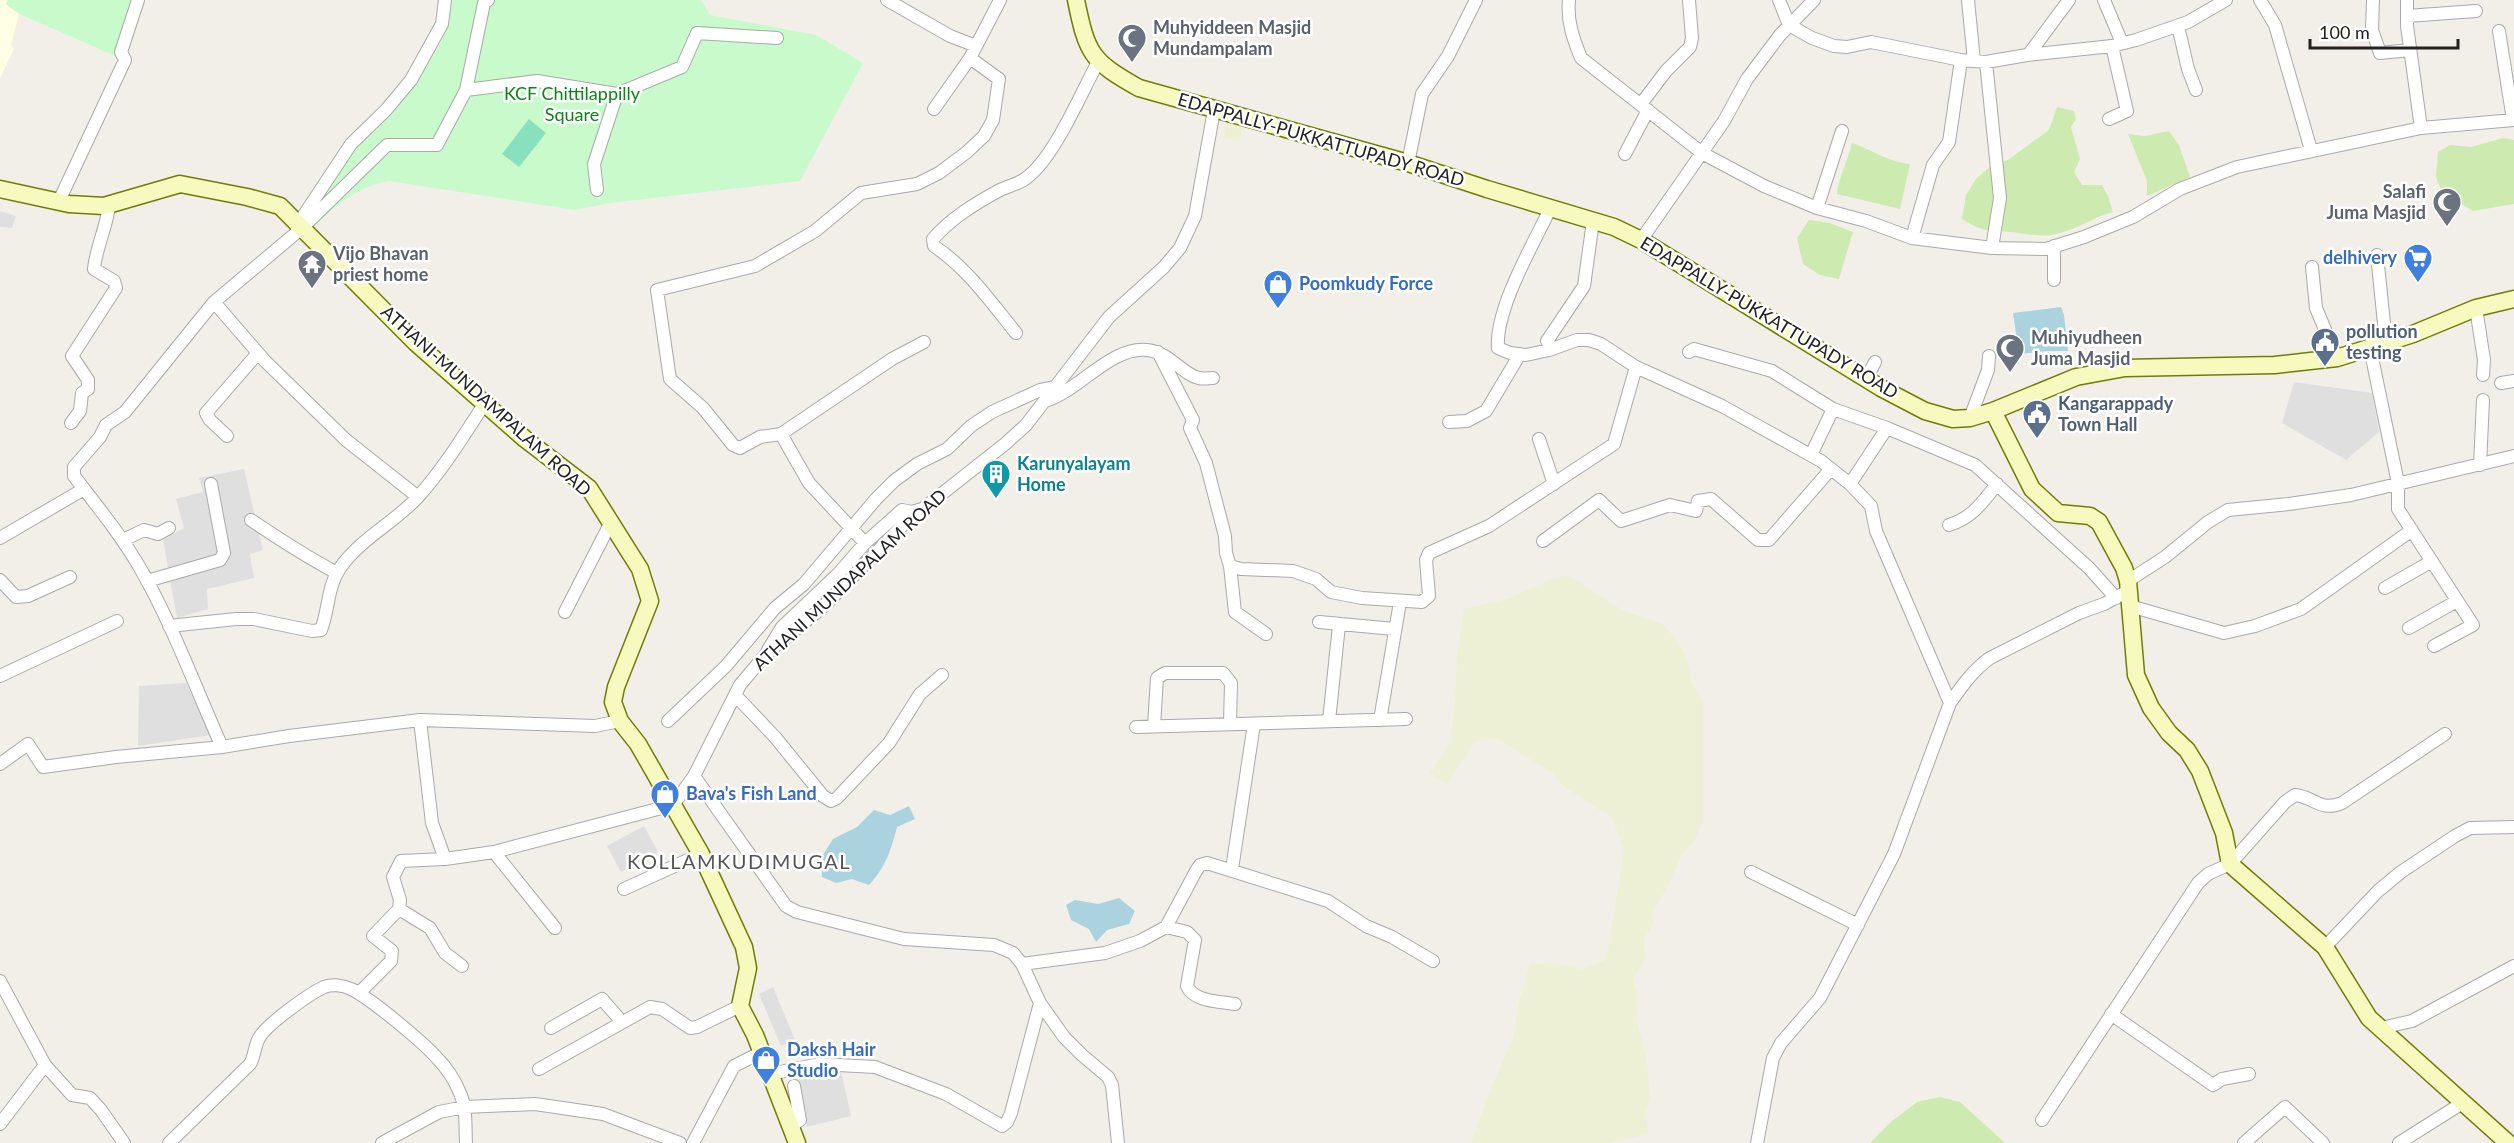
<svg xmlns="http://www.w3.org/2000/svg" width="2514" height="1143" font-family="Lato,sans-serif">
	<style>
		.residential { fill: #e0dfdf }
		.education { fill: #ffffe5 }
		.farmland { fill: #eef0d5 }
		.grass { fill: #cdebb0 }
		.park { fill: #c8facc }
		.pitch { fill: #88e0be }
		.water { fill: #aad3df }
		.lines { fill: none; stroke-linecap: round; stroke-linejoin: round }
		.street-casing { stroke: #a9a9a9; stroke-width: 14 }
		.secondary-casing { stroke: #707d05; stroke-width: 19 }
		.street { stroke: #fff; stroke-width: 12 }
		.secondary { stroke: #f7fabf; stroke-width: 16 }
		.labels { text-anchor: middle; stroke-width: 5; stroke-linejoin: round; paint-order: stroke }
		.worship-label { font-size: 18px; font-weight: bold; fill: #5b616d; stroke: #fff; text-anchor: start }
		.park-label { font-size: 18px; fill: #0c8416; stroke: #fff }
		.street-label { font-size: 18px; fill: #222; stroke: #fff }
		.shop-label { font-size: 18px; font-weight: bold; fill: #366cbe; stroke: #fff; text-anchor: start }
		.service-label { font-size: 18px; font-weight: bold; fill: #4e5e75; stroke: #fff; text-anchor: start }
		.culture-label { font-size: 18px; font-weight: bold; fill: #0d838f; stroke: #fff; text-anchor: start }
		.neighbourhood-label { font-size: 20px; letter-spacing: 1.5px; fill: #555; stroke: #fff }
	</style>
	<rect width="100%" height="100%" fill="#f2efe9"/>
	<path class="residential" d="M0 211 16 216 12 228 0 227Z
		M2294 382 2372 393 2379 432 2346 460 2282 423Z
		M244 469 263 550 250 554 254 578 207 589 208 609 177 618 163 540 184 528 176 499 203 492 199 478Z
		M186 683 211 735 138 746 139 686Z
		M644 826 658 852 621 872 607 846Z
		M773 987 795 1040 781 1046 759 994Z
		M837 1053 851 1116 807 1127 794 1064Z"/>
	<path class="education" d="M0 0H136L117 57 19 14 11 45 14 49 0 78Z"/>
	<path class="farmland" d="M1227 121 1243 124 1240 141 1224 138Z
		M1569 575 1624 611 1663 624 1678 642 1687 659 1691 681 1703 702V822L1694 841 1682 854 1666 890 1654 908 1653 925 1644 939 1645 960 1633 979 1639 999 1636 1016 1647 1062 1650 1097 1645 1114 1649 1134 1609 1143H1471L1492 1085 1513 1038 1518 1006 1530 963 1556 964 1582 969 1607 959 1624 849 1612 818 1566 788 1552 773 1497 738 1476 741 1447 784 1430 773 1450 742 1455 703 1457 652 1464 609 1510 598 1551 579Z"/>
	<path class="grass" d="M2057 107 2074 111 2076 119 2071 127 2080 159 2074 172 2082 185H2102L2108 196 2113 212C2093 217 2077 230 2056 234 2043 237 2033 235 2019 233 1993 229 1987 235 1962 219L1966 195 1976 179 1992 165 2008 160 2049 130Z
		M2169 131 2179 145 2190 177 2147 196V181L2128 134 2145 136Z
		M2503 138 2514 140V204L2473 211 2456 201H2445L2436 177 2438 152 2450 145 2471 147Z
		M1852 143C1873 150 1888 162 1910 164L1900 209 1837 194C1839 175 1848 161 1852 143Z
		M1809 220 1830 223 1853 232 1839 279 1820 275 1803 264 1797 238Z
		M1940 1097 1960 1102 2005 1143H1870L1891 1122 1917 1102Z"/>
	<path class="park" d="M8 0H136L117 57 19 14 6 4Z
		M449 0H701L710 15 816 35 863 63 800 181 609 203 575 210 389 181C355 187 337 206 312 228L305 217 340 166 419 78 437 50 446 31Z"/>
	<path class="pitch" d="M529 119 546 133 519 167 502 154Z"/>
	<path class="water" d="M2061 307 2064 315 2068 351H2047L2019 354 2013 313Z
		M909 806 915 819 897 827C891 850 886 867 869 885L852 879 836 883 822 877 821 858 833 839 857 827 874 810 890 815Z
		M1119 898 1135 911 1129 924 1107 930 1096 942 1089 929 1071 920 1066 905 1075 900 1098 904Z"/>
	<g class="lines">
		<g class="street-casing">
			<path id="street" d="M887 0 950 36 976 46
				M1569 0C1567 22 1573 38 1581 58L1702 153 1764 186 1817 208 1866 221 1912 238 1992 248 2046 249 2084 237 2133 217 2180 189 2237 167 2421 128 2514 120
				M1779 0 1789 25 1812 38 1834 46 1847 47 1871 42 1961 60 1986 62 2027 55 2112 46 2136 40 2188 22 2226 0
				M1968 0 1974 61
				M2104 0 2122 43
				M2260 0 2275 25 2311 150
				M2373 0 2372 30 2380 53 2410 50
				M2407 0V26L2421 128
				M2407 16 2476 11
				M2178 26 2188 69 2196 90
				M2499 31 2513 120
				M2029 54 2069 0
				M1986 62 2000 198 1992 248
				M466 90 537 81 617 94 682 67 697 33 777 38
				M1641 104 1666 71 1690 47 1692 38 1689 0
				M934 109 970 58
				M2109 119 2127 111 2112 46
				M1625 154 1648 110
				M1408 163 1422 94 1448 56 1476 0
				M597 190 594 164 617 94
				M59 201 125 60 121 52 138 0
				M1817 208 1842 131
				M1550 209C1533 245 1495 309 1498 348L1510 353 1526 355 1549 350 1577 340H1589L1601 344 1636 367 1722 406 1821 461 1850 484 1871 506 1876 531 1950 703
				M300 221 351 144 386 110 411 80 442 24 445 0
				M1912 238 1933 165 1949 142 1961 60
				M1641 240 1724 121 1747 79 1780 35 1814 0
				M2054 246V280
				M2377 255 2386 343
				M2312 267 2316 308 2337 358
				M214 302 265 361 346 440 418 497
				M2476 308 2484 360 2483 375
				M1016 333C991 302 967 268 934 246L933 239C951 218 976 203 1000 190 1008 186 1018 184 1025 179 1054 159 1081 93 1098 62
				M1547 341 1584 286 1593 221
				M924 342 892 359 781 434 760 437 740 448 733 445 703 408 670 379 657 290 755 266 815 231 861 193 917 184 939 173 967 152 984 136 993 120 999 79 970 58 1000 0
				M2370 348 2398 483V509L2473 625 2434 646
				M1158 352 1193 420 1190 428 1206 463 1225 536 1226 553 1230 566 1241 569 1293 571 1316 579 1331 592 1362 598 1422 602 1429 596 1426 560 1429 553 1489 526 1614 444 1636 367
				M1689 352 1694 349 1772 371 1833 409 1887 428 1975 465 2089 568 2116 598
				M1866 379 1875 362
				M2501 383 2514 381
				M1045 401C1079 391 1111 346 1147 350 1169 352 1183 375 1199 378 1204 379 1209 378 1213 378
				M1970 418 1988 370 1989 356
				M1449 422 1467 421 1486 411 1520 354
				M71 423 80 411 82 393 88 389V380L72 356 116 288 114 281 94 269C96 247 107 227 109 205
				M227 436 210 420 206 413 258 353
				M1539 439 1554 484
				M1811 455 1833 409
				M2480 465 2483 400
				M1850 484 1887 428
				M251 520C279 539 307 557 337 573
				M1949 525C1972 518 1982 503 1997 484
				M0 538 84 489
				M123 540 144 530 158 534 169 528
				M1543 541 1599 500 1621 521 1670 505 1696 511 1698 501 1711 499 1758 540H1769L1830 470
				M865 543 902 510 912 512 922 509
				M1230 566 1235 612 1266 634
				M0 580 16 597 28 596 70 577
				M147 581 220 560 224 553 211 484
				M2128 581 2165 557 2208 522 2228 510 2289 504 2351 495 2514 456
				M2385 588 2432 561
				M2130 606 2224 633 2255 626 2301 609 2412 530
				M565 612 610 524
				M1319 622 1394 629
				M169 626 236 619H254L312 631 321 630C329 610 327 587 340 568 360 539 394 523 418 497 444 468 464 435 485 403
				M2409 628 2457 601
				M768 650 782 627 839 573 865 543 809 483 781 434
				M0 676 117 621
				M736 696 775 737 823 796 831 801 837 798 889 743 920 694 942 675
				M420 720 432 823 445 859
				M1380 720 1400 602
				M668 721 726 666 775 608 804 584 876 499 894 481 917 464 947 449 971 426 992 412 1040 390 1054 387
				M1329 721 1339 625
				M1154 726 1157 678 1165 673H1223L1231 683 1230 724
				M1136 727 1406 719
				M222 747C196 689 172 623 140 568 121 535 97 506 74 476V467L100 437 106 425 125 412 214 302 302 228 387 145H437L466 90 484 3 488 0
				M0 764 28 744 43 767 116 757 222 747 289 736 420 720 595 726 620 721
				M694 776 786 906 797 912 904 939 994 945 1013 953 1022 964 1040 1003 1064 1037 1082 1055 1108 1077 1112 1085 1118 1143
				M494 852 555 928
				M1232 869 1254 724
				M1751 872 1858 925
				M624 889 701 854
				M1166 927 1187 932 1195 940 1187 986C1194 1002 1219 1001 1235 1004
				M2325 947 2378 891 2401 872 2455 836 2470 828 2514 827
				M1022 964 1105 953 1140 941 1166 927 1196 871 1200 865 1207 863 1328 901 1366 926 1392 937 1433 961
				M462 966 445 953 430 928 399 909 400 900 393 877 401 861 445 859 494 852 673 805 694 776 740 685 766 654 824 606 906 522 1005 444 1026 425 1109 317 1164 267 1180 248 1195 216 1214 110
				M0 981 45 1065 72 1095 90 1098 101 1110 124 1143
				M359 993 391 961 392 951 373 936 399 909
				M2111 1014 2213 1085 2222 1079 2249 1074
				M551 1028 602 999 622 1022
				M2381 1028 2412 1021 2514 966
				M539 1069 650 1007 662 1009 690 1028 697 1027 740 1006
				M770 1074 820 1064 875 1067 946 1094 1002 1126 1007 1122 1011 1113 1040 1003
				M2042 1120 2198 883 2208 874 2230 864 2285 802 2295 795C2315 797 2320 812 2342 803L2445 734
				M0 1124 45 1065
				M790 1127 800 1120 794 1086
				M169 1143 250 1064C255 1056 254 1047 259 1038 267 1024 309 994 324 987 332 984 343 985 351 989 369 997 424 1043 437 1058 447 1068 455 1081 460 1093 467 1109 465 1126 466 1143
				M382 1143 439 1112 465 1107 535 1104 603 1114 680 1143
				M693 1143 734 1066 762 1052
				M1757 1143 1773 1058 1781 1043 1820 998 1894 854 1950 703C1962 686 1973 670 1990 658L2079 613 2104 604 2128 591
				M2244 1143 2285 1107 2323 1143
				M2399 1143 2464 1102"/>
		</g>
		<g class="secondary-casing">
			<path id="secondary" d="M1076 0C1087 54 1091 61 1139 88L1408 163 1487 189 1614 227 1641 240 1881 388 1925 411 1953 419 1970 418 1993 411 2076 377 2125 368 2275 365 2337 358 2413 334 2476 308 2514 299
				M0 189 69 204 104 206 180 184 247 197 280 206 416 343 525 439 589 488 640 569 650 601 616 687 613 702 620 721 638 744 701 854 744 947 748 968 740 1006 755 1035 797 1143
				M1993 411 2032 489 2058 513 2090 516 2099 522 2124 568 2128 581 2136 675 2151 708 2169 733 2187 750 2200 771 2224 833 2230 864 2325 947 2369 1018 2508 1143"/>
		</g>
		<use href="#street" class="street"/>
		<use href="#secondary" class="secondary"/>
	</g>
	<defs>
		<g id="mosque-pin" transform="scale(1.5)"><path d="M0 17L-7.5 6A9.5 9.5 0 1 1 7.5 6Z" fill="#6b7280" stroke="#fff"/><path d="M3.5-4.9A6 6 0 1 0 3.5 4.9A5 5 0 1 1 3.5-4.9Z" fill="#fff"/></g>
		<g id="supermarket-pin" transform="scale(1.5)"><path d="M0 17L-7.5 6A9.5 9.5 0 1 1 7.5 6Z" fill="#3f7fe0" stroke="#fff"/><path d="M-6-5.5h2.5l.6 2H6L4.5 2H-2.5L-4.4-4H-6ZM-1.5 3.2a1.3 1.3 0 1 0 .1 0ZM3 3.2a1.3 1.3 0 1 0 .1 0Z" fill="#fff"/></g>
		<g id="temple-pin" transform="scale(1.5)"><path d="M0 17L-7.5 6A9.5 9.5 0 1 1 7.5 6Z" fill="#6b7280" stroke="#fff"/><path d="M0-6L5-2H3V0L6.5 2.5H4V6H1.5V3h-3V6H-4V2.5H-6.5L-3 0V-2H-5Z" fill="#fff"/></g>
		<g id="shop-pin" transform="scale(1.5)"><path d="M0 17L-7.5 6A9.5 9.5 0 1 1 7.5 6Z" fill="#3f7fe0" stroke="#fff"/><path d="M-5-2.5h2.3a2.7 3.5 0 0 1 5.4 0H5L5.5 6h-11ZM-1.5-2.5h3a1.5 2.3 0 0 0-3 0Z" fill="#fff"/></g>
		<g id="civic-pin" transform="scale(1.5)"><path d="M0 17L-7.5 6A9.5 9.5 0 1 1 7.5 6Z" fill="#5c6f8a" stroke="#fff"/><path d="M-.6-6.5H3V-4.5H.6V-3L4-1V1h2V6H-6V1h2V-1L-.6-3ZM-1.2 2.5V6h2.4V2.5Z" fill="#fff"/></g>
		<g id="building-pin" transform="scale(1.5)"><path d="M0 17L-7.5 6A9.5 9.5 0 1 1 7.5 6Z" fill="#0f9aa8" stroke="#fff"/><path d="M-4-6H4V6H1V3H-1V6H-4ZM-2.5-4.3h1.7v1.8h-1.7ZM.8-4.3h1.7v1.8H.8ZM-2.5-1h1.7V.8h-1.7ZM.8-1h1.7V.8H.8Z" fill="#fff"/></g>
	</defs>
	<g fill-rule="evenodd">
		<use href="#mosque-pin" x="1132" y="38"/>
		<use href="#mosque-pin" x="2447" y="202"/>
		<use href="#supermarket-pin" x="2418" y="258"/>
		<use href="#temple-pin" x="312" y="264"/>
		<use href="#shop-pin" x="1278" y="284"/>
		<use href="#civic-pin" x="2325" y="342"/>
		<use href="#mosque-pin" x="2010" y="348"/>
		<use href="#civic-pin" x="2037" y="414"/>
		<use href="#building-pin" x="996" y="474"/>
		<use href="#shop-pin" x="665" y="794"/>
		<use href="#shop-pin" x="766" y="1060"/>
	</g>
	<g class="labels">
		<g class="worship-label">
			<text x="1153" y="34">Muhyiddeen Masjid<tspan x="1153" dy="21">Mundampalam</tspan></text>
			<text x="2426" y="198" text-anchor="end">Salafi<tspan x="2426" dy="21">Juma Masjid</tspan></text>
			<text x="333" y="260">Vijo Bhavan<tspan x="333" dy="21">priest home</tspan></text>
			<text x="2031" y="344">Muhiyudheen<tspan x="2031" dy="21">Juma Masjid</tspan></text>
		</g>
		<g class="park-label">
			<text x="572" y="100">KCF Chittilappilly<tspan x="572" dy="21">Square</tspan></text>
		</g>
		<g class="street-label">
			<text transform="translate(1321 140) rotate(16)" y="6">EDAPPALLY-PUKKATTUPADY ROAD</text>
			<text transform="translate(1769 318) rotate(31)" y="6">EDAPPALLY-PUKKATTUPADY ROAD</text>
			<text transform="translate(486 401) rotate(42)" y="6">ATHANI-MUNDAMPALAM ROAD</text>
			<text transform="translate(850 580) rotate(-43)" y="6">ATHANI MUNDAPALAM ROAD</text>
		</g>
		<g class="shop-label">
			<text x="2397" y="264" text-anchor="end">delhivery</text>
			<text x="1299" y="290">Poomkudy Force</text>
			<text x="686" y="800">Bava's Fish Land</text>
			<text x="787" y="1056">Daksh Hair<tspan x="787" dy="21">Studio</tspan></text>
		</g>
		<g class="service-label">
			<text x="2346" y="338">pollution<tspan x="2346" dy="21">testing</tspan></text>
			<text x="2058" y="410">Kangarappady<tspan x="2058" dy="21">Town Hall</tspan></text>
		</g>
		<g class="culture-label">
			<text x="1017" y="470">Karunyalayam<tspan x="1017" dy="21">Home</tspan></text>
		</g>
		<g class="neighbourhood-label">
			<text x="739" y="869">KOLLAMKUDIMUGAL</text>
		</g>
	</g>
	<path d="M2310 39v9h148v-9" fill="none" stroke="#222222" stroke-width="3"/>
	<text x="2319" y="39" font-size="18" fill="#222222" stroke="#ffffff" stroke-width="4.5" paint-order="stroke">100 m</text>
</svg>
